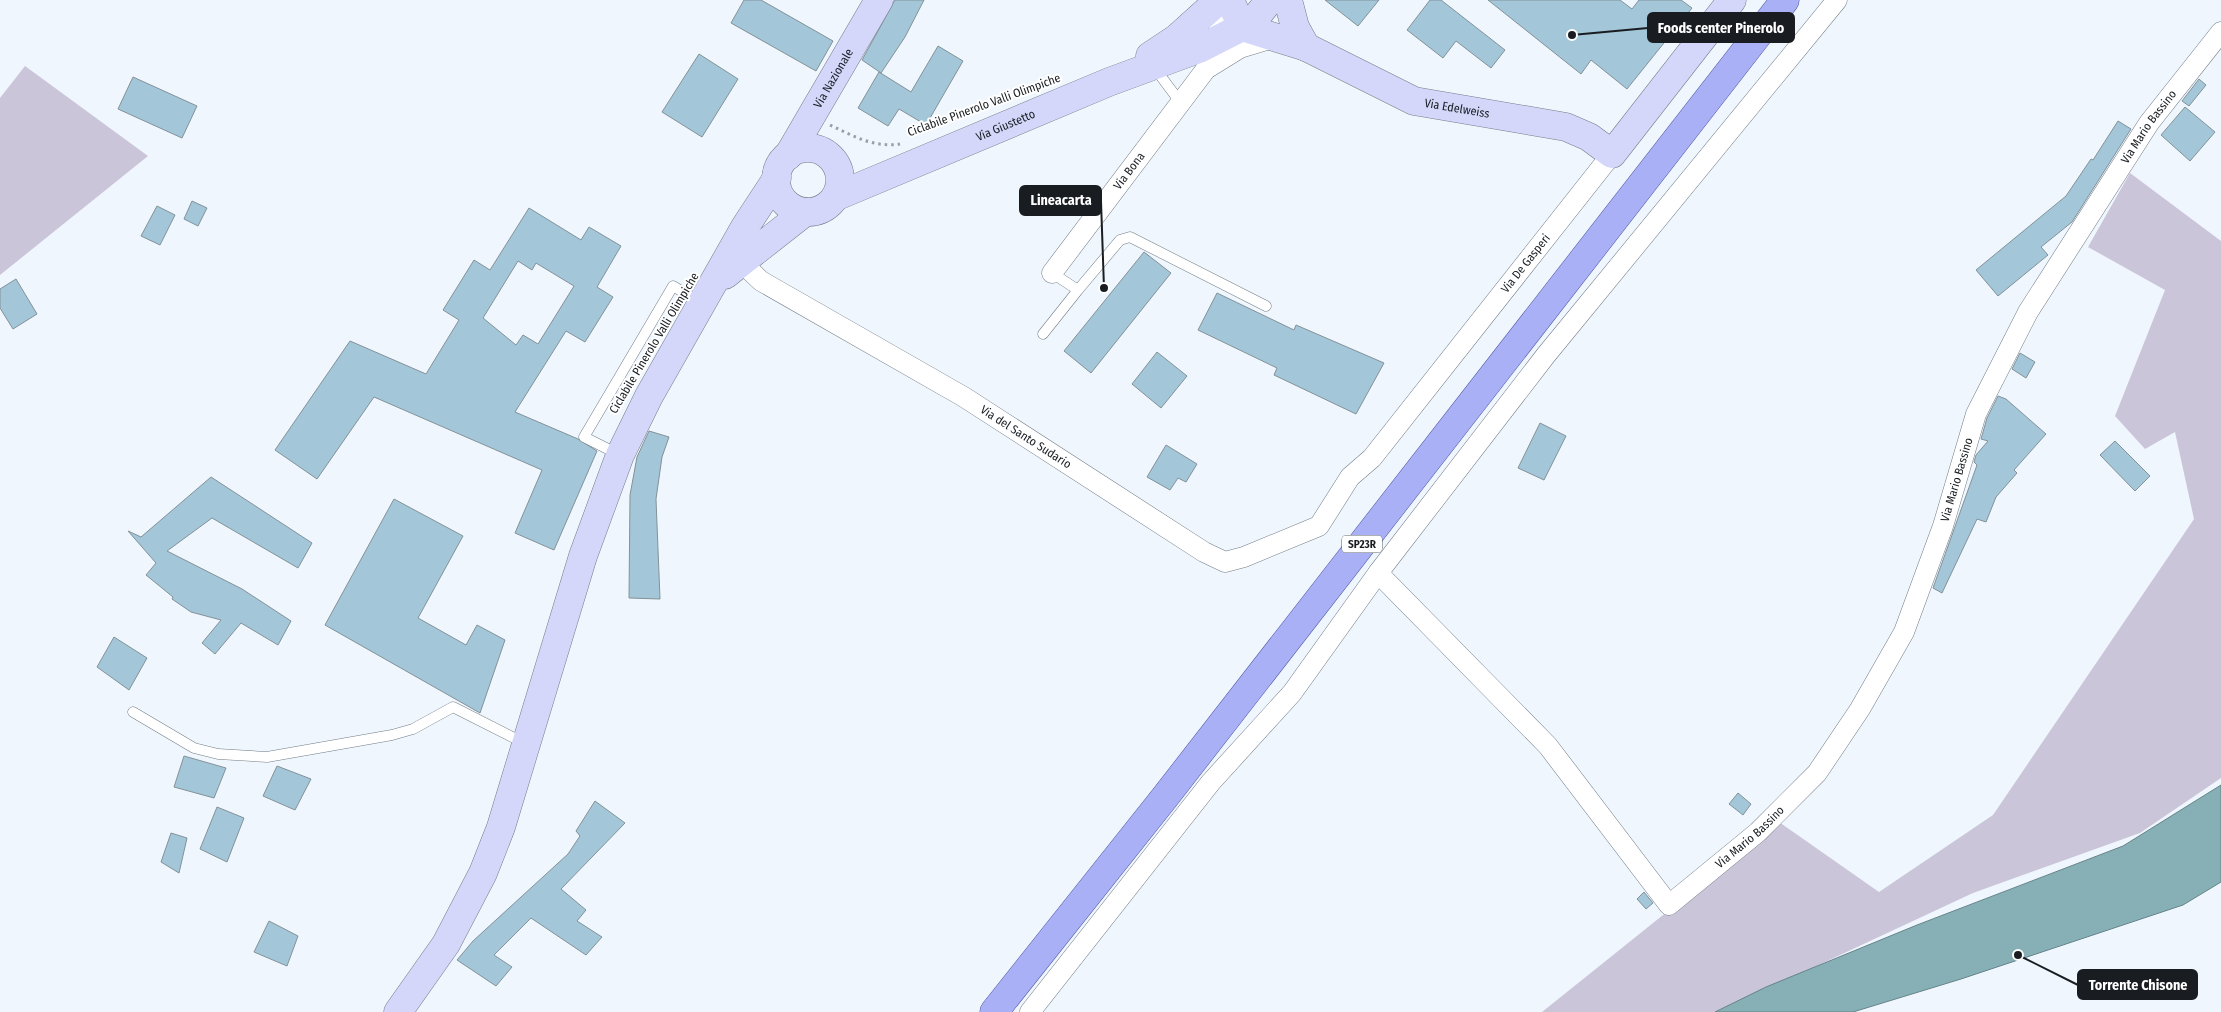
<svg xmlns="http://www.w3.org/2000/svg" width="2221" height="1012" font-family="'Fira Sans Condensed',sans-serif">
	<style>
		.green { fill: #cbc5da }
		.water { fill: #86b0b6; stroke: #658489 }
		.building { fill: #a3c6d8; stroke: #839299; fill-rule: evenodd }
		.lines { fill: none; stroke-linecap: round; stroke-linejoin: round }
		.lane-casing { stroke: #737d88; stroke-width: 11 }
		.street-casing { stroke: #737d88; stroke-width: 21 }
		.secondary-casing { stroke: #737d88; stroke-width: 29 }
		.primary-casing { stroke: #515aa6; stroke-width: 29 }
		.path { stroke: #999fa5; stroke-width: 3; stroke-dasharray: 2.5 4; stroke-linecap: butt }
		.lane { stroke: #fff; stroke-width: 10 }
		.street { stroke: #fff; stroke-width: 20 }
		.secondary { stroke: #d4d7fa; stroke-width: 28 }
		.primary { stroke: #a9b0f5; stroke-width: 28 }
		.labels { text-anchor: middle; stroke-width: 4; stroke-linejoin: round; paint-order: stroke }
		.shield { fill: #fff; stroke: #5e6164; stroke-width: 1 }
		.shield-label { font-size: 11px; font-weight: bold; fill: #191d21 }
		.street-label { font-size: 12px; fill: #191d21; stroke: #fff }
		.leader { fill: none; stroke: #191d21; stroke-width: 2 }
		.callout-dot { fill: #191d21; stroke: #fff; stroke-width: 2 }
		.callout { fill: #191d21; stroke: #191d21; stroke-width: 2 }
		.callout-label { font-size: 14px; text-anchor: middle; font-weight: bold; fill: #fff }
	</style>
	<rect width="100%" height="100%" fill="#eff6fd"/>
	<path class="green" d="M25 66 148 156 0 275V98Z
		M2130 173 2221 241V778L2140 833 1973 893 1718 1012H1542L1779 822 1879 892 1993 815 2194 519 2175 432 2145 449 2115 416 2165 290 2088 247Z"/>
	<path class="water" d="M2221 785V882L2183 905 1961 979 1853 1012H1715L1766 987 1917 925 2123 846Z"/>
	<path class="building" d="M744 0H761L833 41 816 71 731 23Z
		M895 0H924L905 37 881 73 862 60Z
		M1325 0H1379L1358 26Z
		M1430 0H1441L1505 50 1491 68 1456 41 1443 58 1407 30Z
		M1488 0H1620L1632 9 1639 0H1681L1692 8 1627 89 1591 60 1581 74Z
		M938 46 963 61 926 125 899 109 888 126 858 108 879 72 911 92Z
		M699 54 738 79 702 137 662 112Z
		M133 77 197 106 182 138 118 109Z
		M2199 79 2206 85 2189 106 2182 101Z
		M2185 107 2215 132 2190 161 2161 135Z
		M2118 121 2131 129 2072 222 2041 247 2048 255 1998 296 1976 270 2066 196 2091 159 2093 160Z
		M192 201 207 208 198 226 184 219Z
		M157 206 175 215 160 245 141 236Z
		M529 208 581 240 589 227 621 246 597 287 613 297 585 342 566 331 515 412 578 439 597 451 554 550 515 533 542 470 374 397 317 479 275 450 350 341 426 374 459 320 443 310 474 260 490 270ZM518 261 532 270 536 263 574 286 538 344 523 335 516 345 483 318Z
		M1144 252 1171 273 1091 373 1064 351Z
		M16 279 37 314 13 329 0 308V289Z
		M1217 293 1294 330 1296 325 1384 363 1356 414 1274 375 1277 368 1198 330Z
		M1157 352 1187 376 1161 408 1132 384Z
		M2020 353 2035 362 2026 378 2012 369Z
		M1998 396 2006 399 2046 434 2014 470 2017 473 1996 497 1986 522 1977 519 1942 593 1933 588 1977 465 1974 462 1976 455 1988 441 1981 439 1987 418Z
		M1540 423 1566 436 1544 480 1518 468Z
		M649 431 669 437 662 457 656 499 660 599 629 598 630 495 637 457Z
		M2115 441 2150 476 2135 491 2100 455Z
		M1166 445 1197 464 1186 482 1178 478 1170 490 1147 477Z
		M211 477 312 543 298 568 212 518 167 551 242 589 291 621 278 645 241 623 215 654 202 643 221 620 191 612 172 599 173 597 146 575 156 563 128 531 141 537Z
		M394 499 463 536 418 618 466 645 477 625 505 640 480 713 325 625Z
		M114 637 147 658 129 690 97 667Z
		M184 756 226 768 214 798 174 787Z
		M277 766 311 779 295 810 263 796Z
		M1738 793 1751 804 1743 815 1729 804Z
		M595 801 625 823 561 889 586 910 577 921 602 937 586 955 531 918 494 955 512 967 496 986 457 960 473 941 568 854 580 836 576 831Z
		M217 807 244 818 227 862 200 849Z
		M171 833 187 838 179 873 161 862Z
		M1644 892 1653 903 1646 909 1637 899Z
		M269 921 298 936 287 966 254 952Z"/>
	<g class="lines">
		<g class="lane-casing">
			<path id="lane" d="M1154 67 1180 102
				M1052 273 1078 290 1120 240 1130 237 1266 306
				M1043 334 1078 290
				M620 455 584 437 673 286 701 303
				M133 712 194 748 218 754 267 757 392 735 413 729 453 707 526 744"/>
		</g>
		<g class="street-casing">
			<g id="street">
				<path d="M1206 69 1240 48 1276 37"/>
				<path id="s1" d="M741 262 761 281 964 397 1204 552 1225 562 1244 557 1319 526 1350 477 1372 458 1612 154"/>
				<path id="s2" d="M1052 273 1206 69 1215 47 1226 0"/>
				<path id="s3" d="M1378 573 1548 746 1669 905 1758 832 1817 773 1860 709 1904 632 1943 526 1976 414 2028 312 2149 123 2221 32"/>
				<path d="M1030 1012 1211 782 1292 693 1378 573 1546 355 1837 0"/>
			</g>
		</g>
		<g class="secondary-casing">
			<g id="secondary">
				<path id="s4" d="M1230 0 1242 27 1306 47 1414 101 1566 127 1589 137 1612 154 1732 0"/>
				<path d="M1288 0 1295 27 1306 47"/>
				<path d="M1150 56 1177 38 1219 0"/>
				<circle cx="808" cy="180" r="32"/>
				<path id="s5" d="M788 156 879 0"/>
				<path id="s6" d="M835 197 1109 82 1201 48 1252 22 1270 0"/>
				<path d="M725 275 805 212"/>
				<path d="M398 1012 446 944 483 873 501 827 583 556 620 455 649 396 745 227 777 178"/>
			</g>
		</g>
		<g class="primary-casing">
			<path id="primary" d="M994 1012 1165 797 1785 0"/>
		</g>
		<path class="path" d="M830 125C853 136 874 148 900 144"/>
		<use href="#lane" class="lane"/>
		<use href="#street" class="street"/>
		<use href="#secondary" class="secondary"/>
		<use href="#primary" class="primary"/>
	</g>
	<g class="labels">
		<rect class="shield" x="1342" y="535.5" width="40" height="17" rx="4"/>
		<g class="shield-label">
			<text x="1362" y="548">SP23R</text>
		</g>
		<g class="street-label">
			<text dy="4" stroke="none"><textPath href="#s5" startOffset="90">Via Nazionale</textPath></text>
			<text transform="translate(984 105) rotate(-20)" y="4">Ciclabile Pinerolo Valli Olimpiche</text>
			<text dy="4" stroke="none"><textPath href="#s4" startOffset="261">Via Edelweiss</textPath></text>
			<text dy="4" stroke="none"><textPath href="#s6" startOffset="185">Via Giustetto</textPath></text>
			<text dy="4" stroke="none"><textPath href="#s3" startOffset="1372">Via Mario Bassino</textPath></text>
			<text dy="4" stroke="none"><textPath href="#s2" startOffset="128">Via Bona</textPath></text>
			<text dy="4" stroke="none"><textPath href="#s1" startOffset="1006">Via De Gasperi</textPath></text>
			<text transform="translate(654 343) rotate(-59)" y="4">Ciclabile Pinerolo Valli Olimpiche</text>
			<text dy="4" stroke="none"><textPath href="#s1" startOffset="335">Via del Santo Sudario</textPath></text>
			<text dy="4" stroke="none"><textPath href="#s3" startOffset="968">Via Mario Bassino</textPath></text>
			<text dy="4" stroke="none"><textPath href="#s3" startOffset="548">Via Mario Bassino</textPath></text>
		</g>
	</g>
	<path class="leader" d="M1572 35L1648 28M1104 288L1101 201M2018 955L2078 985"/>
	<g class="callout-dot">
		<circle cx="1572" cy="35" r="5"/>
		<circle cx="1104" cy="288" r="5"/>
		<circle cx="2018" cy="955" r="5"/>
	</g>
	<g class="callout">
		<rect x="1648" y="13" width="146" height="29" rx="5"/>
		<rect x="1020" y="186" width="81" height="29" rx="5"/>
		<rect x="2078" y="970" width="119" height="29" rx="5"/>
	</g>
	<g class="callout-label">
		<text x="1721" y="33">Foods center Pinerolo</text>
		<text x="1061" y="205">Lineacarta</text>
		<text x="2138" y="990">Torrente Chisone</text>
	</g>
</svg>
